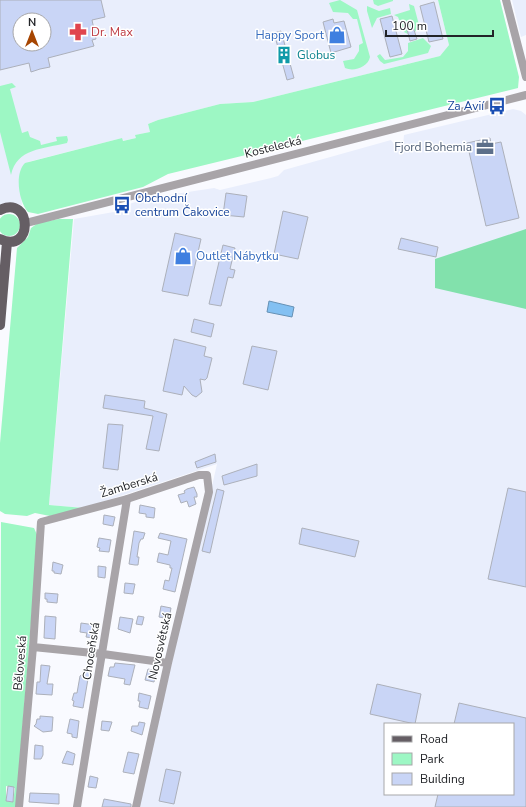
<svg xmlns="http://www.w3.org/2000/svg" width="526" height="807" font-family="'Nunito Sans',sans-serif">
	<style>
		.built { fill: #e9eefc; fill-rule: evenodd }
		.green { fill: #9df7c4; fill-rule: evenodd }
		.forest { fill: #82e1ac }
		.water { fill: #83c0f2; stroke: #6691b5 }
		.building { fill: #c9d5f6; stroke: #acb0ba; fill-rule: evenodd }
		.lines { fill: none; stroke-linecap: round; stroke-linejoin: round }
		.minor { stroke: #a8a4a8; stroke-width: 8 }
		.major { stroke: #655e64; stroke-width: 10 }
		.labels { text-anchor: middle; stroke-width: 3; stroke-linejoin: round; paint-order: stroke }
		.health-label { font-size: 12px; fill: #be3a42; stroke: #fff; text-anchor: start }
		.shop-label { font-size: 12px; fill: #366cbe; stroke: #fff; text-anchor: end }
		.culture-label { font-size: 12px; fill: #0d838f; stroke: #fff; text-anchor: start }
		.transit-label { font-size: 12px; fill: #164399; stroke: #fff; text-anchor: end }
		.street-label { font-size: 12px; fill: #222428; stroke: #fff }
		.service-label { font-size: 12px; fill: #4e5e75; stroke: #fff; text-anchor: end }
	</style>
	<rect width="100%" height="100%" fill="#f9faff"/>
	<path class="built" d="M0 0H438L449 45 440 56 253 102 220 104 158 120 148 124 150 132 136 135V138L122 141V138L28 162 20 187 22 205 9 203 0 205ZM20 20H44V44H20Z
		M512 0H526V35L521 37Z
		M513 109 521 111 526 115V807H139L217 464 84 508 49 505 74 219 125 210 129 204 149 198 214 188 220 190 271 178 278 176 284 170 391 140 396 147 403 145 404 135ZM385 724H513V794H385Z"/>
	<path class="green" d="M340 0 357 10 370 57C368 67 354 72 345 68L343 61 354 59 359 51V45L363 43 357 19H353L348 13 333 12 329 3Z
		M373 0H393V1L378 6 374 4Z
		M438 0H500L519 77 518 88 168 174 143 187 38 214 28 212C19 202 14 174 25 163L122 138 123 141 136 138 135 135 150 132 148 124 158 120 220 104 253 102 440 56 449 45Z
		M409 4 414 6 419 25 415 32 413 27 407 29 408 34 404 32 398 17 394 15 410 10Z
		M367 6 379 11 390 8 391 14 377 18 372 28 367 11Z
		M423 38 431 46 428 53 384 64 380 61 377 56 380 54 385 60 403 57 408 51V43Z
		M12 83 16 87 10 89 22 133 28 131 30 137 40 141 41 145 57 141 56 137 67 136 68 140 67 143C43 149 17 148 11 175L0 132V86Z
		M-2 225a11 11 0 1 1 22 0a11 11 0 1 1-22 0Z
		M59 219H73L49 505 84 508 50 516 35 513 27 516 5 514 0 511V443L17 248 28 237 31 228 38 223Z
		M1 522 34 528 38 537 16 807H0ZM6 786 15 788 13 802 6 801Z"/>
	<path class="forest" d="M526 229V309L435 288V259Z"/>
	<path class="water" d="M269 301 294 307 292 317 267 312Z"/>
	<path class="building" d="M0 0H101L105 17 92 20 96 39 92 40 94 46 48 58 50 67 40 69 31 72 29 63 0 70ZM20 20H44V44H20Z
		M434 2 443 39 429 42 420 6Z
		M392 16 402 54 390 57 380 19Z
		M333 19 334 23 344 21 351 47 331 53 323 22Z
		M413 27 417 39 410 41 407 29Z
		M281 31 294 78 287 80 274 33Z
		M490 138 491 144 501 142 519 218 486 226 467 143Z
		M226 193 247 196 244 217 223 215Z
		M283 211 308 217 298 259 274 254Z
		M175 233 201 239 188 296 162 291Z
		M401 238 438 247 436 257 398 249Z
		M223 245 235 248 230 269 235 270 233 278 228 277 221 306 209 304Z
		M194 319 214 324 211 337 191 332Z
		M174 339 206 347 204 356 212 358 207 378 205 380 200 379 202 392 196 397 192 395 184 386 182 395 163 391Z
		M252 346 277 351 268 390 243 384Z
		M105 395 145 401 144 408 167 414 159 451 146 449 153 416 103 408Z
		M108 424 123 425 118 470 103 468Z
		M215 454 216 462 197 468 195 462Z
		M257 464V476L224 485 222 476Z
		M194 487 197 494V497H194L196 504 189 507 187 501 181 503 178 495 185 493 184 491 187 489Z
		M508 488 526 492V587L488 579Z
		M217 489 224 491 210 553 202 551Z
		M140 505 155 508 154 518 146 517V514L139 513Z
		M104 515 115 517 113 526 103 524Z
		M302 528 359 541 355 557 299 544Z
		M134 531 145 533 143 539H141L139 543 137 557H139L138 565H135L129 564Z
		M160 533 187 539 175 592 163 589 165 580 169 581 172 568H170V565L157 562 159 553 168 555 171 541 158 538Z
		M99 538 111 540 109 552 99 551 100 548 97 547Z
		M53 562 63 565 61 574 54 573V571H52Z
		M98 566 106 567 105 578 98 577Z
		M125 583 135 584 133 594 124 593Z
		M45 593 58 594 57 603 47 602V599H45Z
		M161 606 171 608 169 619 159 617Z
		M45 616 56 617 55 639 44 638Z
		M138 616 144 617 142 625 136 624Z
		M120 617 133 619 130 633 118 629Z
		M81 623 95 625 94 638 86 637 87 633 80 632Z
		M115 663 135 665 130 685 124 684 125 679 108 676 110 667H114Z
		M41 665 50 666 47 684H53L52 695 36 694 37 682H40Z
		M83 669 90 670V675L88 679 83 708 73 706 74 701 72 700 74 693H77L80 676 83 674Z
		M148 669 157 671 154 682 145 680Z
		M377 684 421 694 415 724 370 714Z
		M139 693 151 696 148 709 139 707 140 701H138Z
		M459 703 526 718V807H435L438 794H513V724H454Z
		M40 716 53 717 52 731 43 732 34 726 36 724 37 719H40Z
		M70 719 79 721 77 738 72 737V734L67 733Z
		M102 721 112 722 109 731 101 730Z
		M139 722 145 723 142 735 131 731 132 726H138Z
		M35 745 43 746V755L41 759H34Z
		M67 751 75 754 73 765 62 763Z
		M128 752 139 754 134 774 123 772Z
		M166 769 181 772 174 804 159 801Z
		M90 776 98 778 96 788 88 787Z
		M8 786 14 787 13 802 6 801Z
		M30 793 59 794V804L29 802Z
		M104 799 131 804V807H102Z"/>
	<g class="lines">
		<path class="minor" d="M506 0 526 77
			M26 223 526 95
			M33 647 103 654 168 663
			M19 807 33 647 41 522 127 499 199 475H207L209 492 168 663 136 807
			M77 807 127 499"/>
		<path class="major" d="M0 210C32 194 34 255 0 239
			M0 325 7 242"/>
	</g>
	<defs>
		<g id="pharmacy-bare" transform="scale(1.38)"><path d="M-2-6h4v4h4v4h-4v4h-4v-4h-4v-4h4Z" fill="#e0444e" stroke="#fff" stroke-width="2.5" paint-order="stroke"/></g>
		<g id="shop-bare" transform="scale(1.38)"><path d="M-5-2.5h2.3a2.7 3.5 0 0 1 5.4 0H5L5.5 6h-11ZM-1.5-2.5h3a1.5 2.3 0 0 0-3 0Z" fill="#3f7fe0" stroke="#fff" stroke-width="2.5" paint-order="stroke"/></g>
		<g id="building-bare" transform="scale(1.38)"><path d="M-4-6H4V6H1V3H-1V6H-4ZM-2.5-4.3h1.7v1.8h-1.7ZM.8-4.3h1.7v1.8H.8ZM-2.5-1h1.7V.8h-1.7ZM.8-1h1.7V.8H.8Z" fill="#0f9aa8" stroke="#fff" stroke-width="2.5" paint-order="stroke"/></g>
		<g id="bus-bare" transform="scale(1.38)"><path d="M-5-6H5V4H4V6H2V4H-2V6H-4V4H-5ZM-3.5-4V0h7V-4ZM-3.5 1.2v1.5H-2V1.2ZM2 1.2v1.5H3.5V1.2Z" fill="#1a4fb4" stroke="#fff" stroke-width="2.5" paint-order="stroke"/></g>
		<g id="office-bare" transform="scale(1.38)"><path d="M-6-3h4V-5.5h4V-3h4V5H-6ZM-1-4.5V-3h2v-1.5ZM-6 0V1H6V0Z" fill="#5c6f8a" stroke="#fff" stroke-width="2.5" paint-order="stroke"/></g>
	</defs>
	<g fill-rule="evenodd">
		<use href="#pharmacy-bare" x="78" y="32"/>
		<use href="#shop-bare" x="337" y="35"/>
		<use href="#building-bare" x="284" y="55"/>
		<use href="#bus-bare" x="497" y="106"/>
		<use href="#office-bare" x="485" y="147"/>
		<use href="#bus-bare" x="122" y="205"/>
		<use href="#shop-bare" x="183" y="256"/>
	</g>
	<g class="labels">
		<g class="health-label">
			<text x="91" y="36">Dr. Max</text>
		</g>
		<g class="shop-label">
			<text x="324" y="39">Happy Sport</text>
			<text x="196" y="260" text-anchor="start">Outlet Nábytku</text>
		</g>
		<g class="culture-label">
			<text x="297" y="59">Globus</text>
		</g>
		<g class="transit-label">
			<text x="484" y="110">Za Avií</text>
			<text x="135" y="202" text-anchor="start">Obchodní<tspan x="135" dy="14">centrum Čakovice</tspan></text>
		</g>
		<g class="street-label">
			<text transform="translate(273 147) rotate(-14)" y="4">Kostelecká</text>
			<text transform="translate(129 485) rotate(-17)" y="4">Žamberská</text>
			<text transform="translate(160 646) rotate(-77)" y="4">Novosvětská</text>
			<text transform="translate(91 651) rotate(-81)" y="4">Choceňská</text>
			<text transform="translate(20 663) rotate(-85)" y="4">Běloveská</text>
		</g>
		<g class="service-label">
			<text x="472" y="151">Fjord Bohemia</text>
		</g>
	</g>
	<rect x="384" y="723" width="130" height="72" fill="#ffffff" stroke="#a7a7a9"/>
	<rect x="392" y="736" width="20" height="6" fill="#655e64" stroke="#a7a7a9"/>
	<text x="420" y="743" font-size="12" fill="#222428">Road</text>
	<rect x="392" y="753" width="20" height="12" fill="#9df7c4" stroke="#a7a7a9"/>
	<text x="420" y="763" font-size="12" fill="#222428">Park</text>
	<rect x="392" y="773" width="20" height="12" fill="#c9d5f6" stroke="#a7a7a9"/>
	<text x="420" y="783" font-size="12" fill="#222428">Building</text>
	<g transform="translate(32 32)"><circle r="19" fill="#ffffff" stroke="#a7a7a9"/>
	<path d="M0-3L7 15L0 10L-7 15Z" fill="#a64501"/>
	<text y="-6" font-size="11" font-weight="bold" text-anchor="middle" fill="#222428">N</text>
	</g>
	<path d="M386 30v6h107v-6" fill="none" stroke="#222428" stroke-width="2"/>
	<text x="392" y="30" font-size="12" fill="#222428" stroke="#ffffff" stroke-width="3" paint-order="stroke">100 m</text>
</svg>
